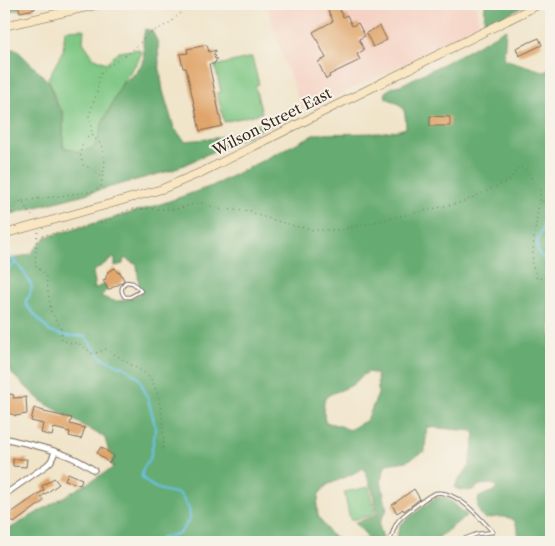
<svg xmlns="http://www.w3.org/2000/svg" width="555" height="546" font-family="'Libre Caslon Text',serif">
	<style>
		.built { fill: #f5d2c3 }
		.green { fill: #7dc683; stroke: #5c7850 }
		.forest { fill: #66ab71; stroke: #506a48; fill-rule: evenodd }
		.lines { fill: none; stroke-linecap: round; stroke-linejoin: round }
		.stream { stroke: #6bc3e9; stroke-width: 2 }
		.building { fill: #e0a56b }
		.lane-casing { stroke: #7a6b5a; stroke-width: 4.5 }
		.street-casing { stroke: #7a6b5a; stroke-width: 7 }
		.secondary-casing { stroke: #7a6b5a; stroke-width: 9 }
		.path { stroke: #7a6b5a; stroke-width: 1; stroke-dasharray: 1 4; stroke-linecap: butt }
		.lane { stroke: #fff; stroke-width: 2.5 }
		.street { stroke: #fff; stroke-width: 5 }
		.secondary { stroke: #f9e7c3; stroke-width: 8 }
		.labels { text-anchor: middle; stroke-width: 4; stroke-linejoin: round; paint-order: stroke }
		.street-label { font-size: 15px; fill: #3b2a1e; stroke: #f7f3e8 }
	</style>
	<rect width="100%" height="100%" fill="#f7f3e8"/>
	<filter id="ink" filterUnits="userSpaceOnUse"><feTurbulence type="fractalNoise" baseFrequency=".02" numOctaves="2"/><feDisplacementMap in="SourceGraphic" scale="10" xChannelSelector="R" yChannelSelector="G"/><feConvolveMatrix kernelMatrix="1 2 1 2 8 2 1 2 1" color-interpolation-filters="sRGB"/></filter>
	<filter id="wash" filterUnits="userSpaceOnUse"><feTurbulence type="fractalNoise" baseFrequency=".0096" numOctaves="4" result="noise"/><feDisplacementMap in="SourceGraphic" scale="20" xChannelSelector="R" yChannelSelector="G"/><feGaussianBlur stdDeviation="1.12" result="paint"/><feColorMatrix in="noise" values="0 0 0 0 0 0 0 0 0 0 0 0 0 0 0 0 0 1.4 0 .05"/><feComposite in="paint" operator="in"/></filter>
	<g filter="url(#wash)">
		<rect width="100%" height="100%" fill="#f0e4c9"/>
		<path class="built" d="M266 4H475L480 28 303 112 283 57Z"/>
		<path class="green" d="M84 29 83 42 93 57 106 63 119 52 139 49 141 54 138 61 123 82 102 124 98 140 93 149 79 152 63 147V112L57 104 48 78 63 51 65 30Z
			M252 57 259 84 255 86 262 113 224 122 217 93 221 92 215 66Z
			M369 487 375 515 350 520 344 492Z"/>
		<path class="forest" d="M4 4H37L11 11 4 16Z
			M485 4H527L484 26Z
			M145 29 152 31 158 43 159 63 163 91 174 128 185 141 215 138 239 132 266 120 286 118 173 170 4 216V49H16L50 83 54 100 60 110 63 112V147L79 152 93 148 98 140 102 124 123 82 136 73 144 60 143 40Z
			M506 29 504 59 546 72 551 66V542H518V529L514 520C504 515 496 517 485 519 478 512 476 507 479 497L496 490 497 487 492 484 479 485C475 492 463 492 455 488L457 482 469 467 475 435 473 431 427 427 425 451 407 461 386 464 381 480 387 510C377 525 378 525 385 542H357L359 540 369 539C365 532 359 529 355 522L377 516 373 493 364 468 348 476 327 485 319 494 317 506 318 516 330 534 345 542H4V532L113 468 105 438 41 401 13 375 4 359V261L30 254 46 237 152 207 212 186 315 134 378 133 399 130 406 128C405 108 405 106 386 98L385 92 393 87 403 84 462 54ZM115 257V266L123 264 124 258 137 265 140 295C124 300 118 305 101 296L107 290 105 284 94 289 95 282 93 273 98 268ZM369 372 377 375 378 394 367 420 349 430 341 426 325 422C321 390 326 398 350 386 355 384 358 379 362 376 364 374 367 373 369 372Z
			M436 497 447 498 467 515 433 542H397L396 539 400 525Z"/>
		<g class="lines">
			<path class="stream" d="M4 209 6 215
				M551 210 544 216C544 220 544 225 543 228 542 233 541 232 539 236 534 248 539 259 551 263
				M11 257 24 272 32 287 29 297 26 300V305L50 332 68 336H85L101 357 127 369 139 378 148 399 155 425V433L150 459 144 467 142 472V477C153 490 164 491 180 494L189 509 190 518 188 522 180 533 162 538 156 542
				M4 272 16 263"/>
		</g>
		<g id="blocks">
			<path class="building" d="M18 4H33L35 9 20 12Z
				M325 4H337L343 17 347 15 352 26 358 23 365 36 359 39 364 50 357 54 360 60 329 75 330 77 326 79 318 62 326 58 313 32 333 21Z
				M380 26 387 40 373 47 366 33Z
				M539 38 542 45 519 56 516 48Z
				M207 45 209 52 216 50 213 55 216 56 214 58 217 59 214 64H209L222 126 200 131 186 68H183L180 54 188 53 187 49Z
				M430 116 450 117V126H430Z
				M115 268 118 273 120 272 124 280 121 283 108 290 103 280 106 279V276L108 274 107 272Z
				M6 393 14 395 13 398 26 397 27 414 16 416 4 411V401Z
				M34 408 44 411V412L72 418 70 424 85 428 81 439 69 436 70 432 54 428 52 436 41 433 43 424 31 421Z
				M101 447 114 456 109 463 97 453Z
				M13 459H27L26 467 13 466Z
				M68 473 82 479 80 485 65 480Z
				M54 478 59 484 41 497 44 501 14 523 8 515 44 490 42 486Z
				M414 489 420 499 404 511 403 509 397 513 392 505Z"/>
		</g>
	</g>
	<g filter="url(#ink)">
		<use href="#blocks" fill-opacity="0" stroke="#7a6b5a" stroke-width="1"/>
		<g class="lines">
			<g class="lane-casing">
				<path id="lane" d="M126 282 133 283 141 291 130 297H125C120 292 121 286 126 282Z
					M390 542C395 522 397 520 413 508 420 503 428 495 436 493 456 489 481 519 493 532
					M456 542 477 534 493 532"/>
			</g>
			<g class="street-casing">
				<path id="street" d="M4 438C35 446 68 451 94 470
					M4 495 47 465 51 461 55 452"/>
			</g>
			<g class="secondary-casing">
				<path id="secondary" d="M4 26 100 4
					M4 234 162 189 202 172 540 4"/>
			</g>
			<path class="path" d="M91 133C81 146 78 149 83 165L92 169 101 177
				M23 201 95 191 101 186 105 163 102 145 93 137 89 116 97 92 99 76 108 66 128 54 139 44 148 34 170 23 190 4
				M539 203 534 238 532 264 537 279 551 276
				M4 218 11 216 15 206 18 202 23 201 27 210 34 218
				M38 232 37 237 105 222 130 209H177L197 203H203L218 209 251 211 257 215 298 227 307 228 312 230H339L463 202 510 180 516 170 520 166 525 169 540 189V202L551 199
				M37 236 35 265C38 269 43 271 46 276L51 312 61 328 62 340C69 343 72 342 79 344 83 345 88 351 93 354L106 349 149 376C161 393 165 429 163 450"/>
			<use href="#lane" class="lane"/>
			<use href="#street" class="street"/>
			<use href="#secondary" class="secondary"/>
		</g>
	</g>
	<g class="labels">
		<g class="street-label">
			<text transform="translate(272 122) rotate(-27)" y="5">Wilson Street East</text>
		</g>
	</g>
	<rect width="555" height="546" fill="none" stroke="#f7f3e8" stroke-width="20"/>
</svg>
